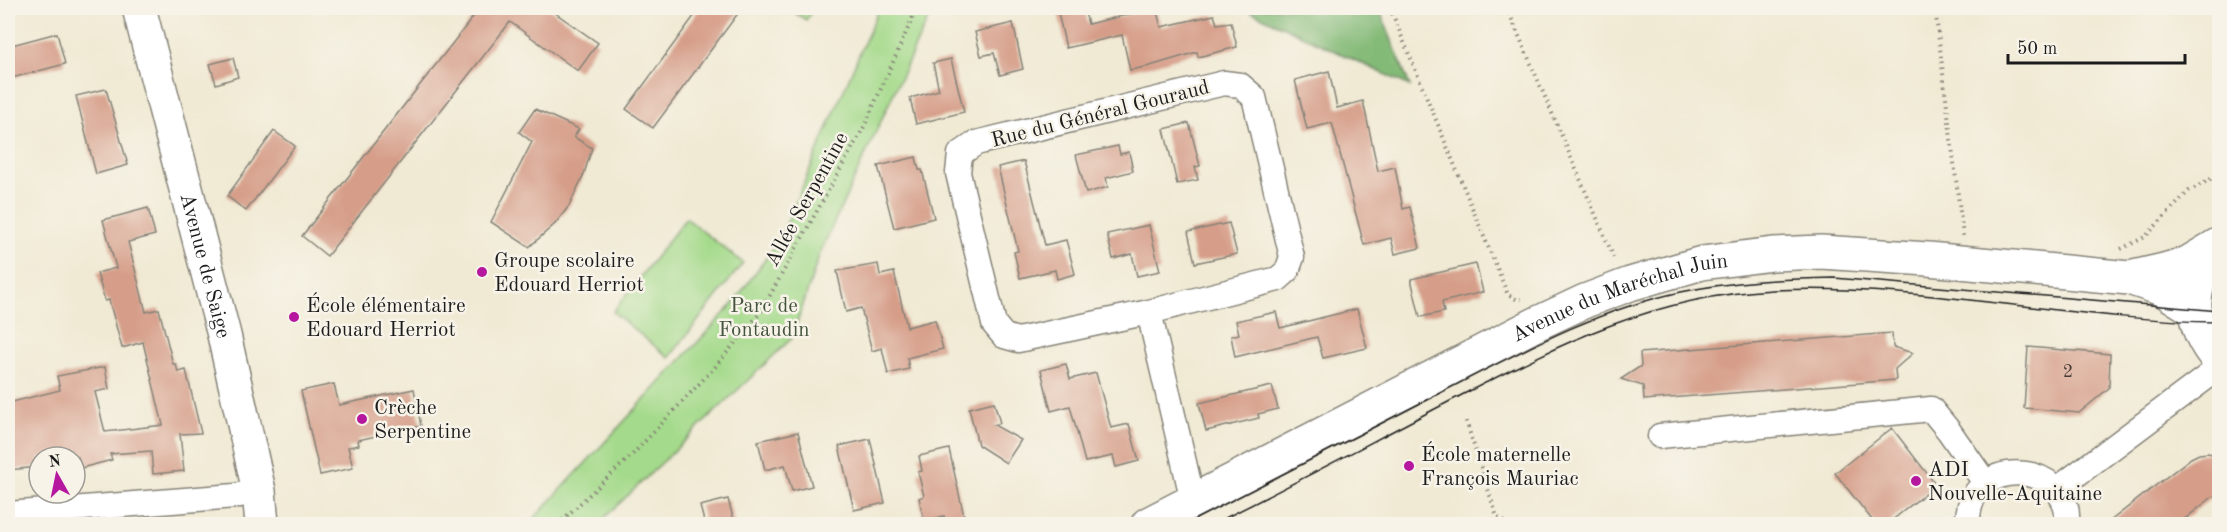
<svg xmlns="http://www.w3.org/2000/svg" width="2227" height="532" font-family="'Old Standard TT',serif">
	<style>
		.green { fill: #a4da8b; stroke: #607b54; stroke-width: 1.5 }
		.forest { fill: #83ba77; stroke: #506b4a; stroke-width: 1.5 }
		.building { fill: #d69e89 }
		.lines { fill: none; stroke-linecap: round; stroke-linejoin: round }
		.street-casing { stroke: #868378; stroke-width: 27 }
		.secondary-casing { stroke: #868378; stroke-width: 36 }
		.path { stroke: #868378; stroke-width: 4; stroke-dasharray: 1.5 4.5; stroke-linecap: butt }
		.street { stroke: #fff; stroke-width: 24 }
		.secondary { stroke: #fff; stroke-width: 33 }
		.tram { stroke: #1c1c1c; stroke-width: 1.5 }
		.poi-dot { fill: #b5179e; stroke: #f7f3e8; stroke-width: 2 }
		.labels { text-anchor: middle; stroke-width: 5; stroke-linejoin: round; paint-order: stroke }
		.number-label { font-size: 18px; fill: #4a3c37 }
		.street-label { font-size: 21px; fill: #1c1c1c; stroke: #f7f3e8 }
		.poi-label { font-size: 21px; fill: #1c1c1c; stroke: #f7f3e8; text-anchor: start }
		.park-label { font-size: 21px; fill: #45553d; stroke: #f7f3e8 }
	</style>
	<rect width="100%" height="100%" fill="#f7f3e8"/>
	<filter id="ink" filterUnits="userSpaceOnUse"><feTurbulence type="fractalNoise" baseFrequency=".0167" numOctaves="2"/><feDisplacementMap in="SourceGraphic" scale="12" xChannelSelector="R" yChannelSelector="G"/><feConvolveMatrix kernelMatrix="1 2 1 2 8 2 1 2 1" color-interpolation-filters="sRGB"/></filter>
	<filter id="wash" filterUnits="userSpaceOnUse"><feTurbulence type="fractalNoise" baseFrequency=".008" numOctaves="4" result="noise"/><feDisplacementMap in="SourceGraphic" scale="24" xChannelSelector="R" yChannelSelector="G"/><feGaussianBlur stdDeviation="1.35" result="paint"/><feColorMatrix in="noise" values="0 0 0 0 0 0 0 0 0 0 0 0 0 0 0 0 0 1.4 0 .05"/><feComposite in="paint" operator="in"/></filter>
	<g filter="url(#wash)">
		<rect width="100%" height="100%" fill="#f0ead4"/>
		<path class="green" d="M787 8H814L806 20Z
			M879 8H933L820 253 792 338 598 524H529L732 305 780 239Z
			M686 218 743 263 669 358 613 312Z"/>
		<path class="forest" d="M1243 8H1379L1410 86Z"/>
		<g id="blocks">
			<path class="building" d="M480 8H548L598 43 578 71 510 22 327 256 302 236Z
				M700 8H742L653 128 626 109Z
				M1057 8H1084L1088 24 1156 8 1161 27 1214 15 1217 24 1231 22 1237 47 1198 57 1197 52 1150 66 1130 70 1122 35 1066 48Z
				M1013 23 1023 69 1000 75 994 53 981 56 975 32Z
				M57 33 65 64 8 79V46Z
				M233 58 238 77 216 84 210 64Z
				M951 59 964 112 916 124 910 98 939 90 933 63Z
				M1329 71 1337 108 1363 101 1378 171 1395 167 1403 209 1410 207 1420 248 1395 254 1391 238 1364 245 1332 123 1307 129 1295 80Z
				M106 89 128 165 96 174 76 96Z
				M535 109 579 129 574 137 592 148 584 174 569 206 555 224 529 247 491 222 532 142 519 132Z
				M1189 123 1200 166 1195 167 1198 180 1177 184 1164 129Z
				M274 131 295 146 246 211 227 196Z
				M1118 146 1120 154 1129 152 1133 171 1106 178 1108 187 1086 193 1076 155Z
				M916 157 919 170H922L934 218 894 228 878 166Z
				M1024 161 1045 245 1066 240 1075 274 1057 279 1055 270 1020 278 1014 252 1018 251 998 167Z
				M148 208 155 235 128 242 146 312 159 309 173 364H176L178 372 186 370 201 433 180 434 184 471 153 474 151 451 110 454 112 460 81 468 78 457H39V467L8 470V403L60 390 57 376 105 367 109 389 95 392 105 432 163 425 143 342 122 348 109 300 105 301 97 273 116 268 103 220Z
				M1229 223 1237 254 1195 263 1188 232Z
				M1149 225 1160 271 1137 276 1132 254 1113 259 1107 234Z
				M878 264 880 275 894 272 907 327 935 320 943 349 907 358 909 369 888 374 882 348 872 351 861 308 846 312 837 271Z
				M1476 264 1483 292 1442 302 1444 312 1420 317 1411 279Z
				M1357 309 1367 348 1323 358 1317 337 1235 357 1231 336 1239 334 1236 321 1276 312 1280 328Z
				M1892 333 1893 347 1913 353 1895 369 1896 380 1644 400 1643 386 1621 379 1641 366 1640 353Z
				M2028 347 2110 354 2109 388 2079 413 2024 408Z
				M1066 364 1070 379 1096 373 1111 428 1129 424 1139 461 1116 467 1113 456 1085 462 1070 406 1051 411 1041 370Z
				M334 384 339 405 414 389 421 426 358 440 359 445 348 447 353 468 320 475 301 391Z
				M1272 386 1278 409 1258 414 1259 418 1206 431 1199 403Z
				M994 402 1000 423 994 425 1021 440 1006 463 978 445 969 408Z
				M1892 428 1936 485 1886 525H1876L1835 473Z
				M798 432 812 486 792 491 785 465 765 470 758 441Z
				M870 439 885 503 854 510 839 446Z
				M949 449 966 525H946L944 516 924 521 919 498 924 496 918 472 922 471 919 456Z
				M2208 453 2220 456V491L2177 525H2105L2191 458 2199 454Z
				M728 499 735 525H705L700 506Z"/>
		</g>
	</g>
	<g filter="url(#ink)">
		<use href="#blocks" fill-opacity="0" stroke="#868378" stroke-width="1.5"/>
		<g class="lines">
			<g class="street-casing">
				<path id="street" d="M1224 83 1240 85 1254 97 1292 257 1287 271 1278 279 1149 312 1018 340 1004 336 994 324 958 173 960 154 976 143Z
					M1149 312 1193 501
					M1660 436 1931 409 1949 431 1986 484
					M2056 490 2220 367
					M8 514 235 496 259 491
					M1968 524C1965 454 2073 459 2067 524"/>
			</g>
			<g class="secondary-casing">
				<g id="secondary">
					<path id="s1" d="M139 8 224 335 259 491 262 524"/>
					<path d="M2220 244C2188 286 2185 322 2220 362"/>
					<path d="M2129 278 2164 270 2188 263 2218 245"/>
					<path id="s2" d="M1148 524 1536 324 1585 301 1630 284 1702 263 1773 254 1821 252 1928 259 2129 278 2162 289 2195 310"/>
				</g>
			</g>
			<path class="path" d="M1390 8 1508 295 1518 300 1521 299
				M1507 8 1614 258
				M1935 8 1963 236
				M2121 249 2145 237 2189 191 2220 174
				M1466 421 1497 517 1508 524
				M558 524 632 455 715 367 760 313 864 127 917 8"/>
			<use href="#street" class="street"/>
			<use href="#secondary" class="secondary"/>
			<path class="tram" d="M1186 524C1272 480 1358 435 1444 391 1520 352 1596 310 1681 292 1732 281 1782 279 1834 278L2220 311
				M1213 524C1294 484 1373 441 1454 399 1559 345 1652 296 1773 290 1923 283 2071 321 2220 322"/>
		</g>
	</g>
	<g class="poi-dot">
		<circle cx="482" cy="272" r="6"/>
		<circle cx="294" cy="317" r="6"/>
		<circle cx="362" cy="419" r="6"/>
		<circle cx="1409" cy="466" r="6"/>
		<circle cx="1916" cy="481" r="6"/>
	</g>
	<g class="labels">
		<g class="number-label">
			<text x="2068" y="377">2</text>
		</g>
		<g class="street-label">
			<text transform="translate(1100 113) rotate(-14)" y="7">Rue du Général Gouraud</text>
			<text transform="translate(806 199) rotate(-61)" y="7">Allée Serpentine</text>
			<text dy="7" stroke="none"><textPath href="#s1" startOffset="266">Avenue de Saige</textPath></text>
			<text dy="7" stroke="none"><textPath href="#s2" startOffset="525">Avenue du Maréchal Juin</textPath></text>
		</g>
		<g class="poi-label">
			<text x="494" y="267">Groupe scolaire<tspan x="494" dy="24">Edouard Herriot</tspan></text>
			<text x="306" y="312">École élémentaire<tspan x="306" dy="24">Edouard Herriot</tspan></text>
			<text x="374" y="414">Crèche<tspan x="374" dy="24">Serpentine</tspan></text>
			<text x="1421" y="461">École maternelle<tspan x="1421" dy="24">François Mauriac</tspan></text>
			<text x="1928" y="476">ADI<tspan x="1928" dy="24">Nouvelle-Aquitaine</tspan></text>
		</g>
		<g class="park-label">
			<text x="764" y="312">Parc de<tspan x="764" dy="24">Fontaudin</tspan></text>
		</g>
	</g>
	<rect width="2227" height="532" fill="none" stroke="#f7f3e8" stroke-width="30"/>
	<g transform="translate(57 475) rotate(351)"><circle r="28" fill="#f7f3e8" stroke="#9f9d96" stroke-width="1.5"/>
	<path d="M0-4.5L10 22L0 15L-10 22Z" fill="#b5179e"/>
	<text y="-9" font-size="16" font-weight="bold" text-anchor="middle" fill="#1c1c1c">N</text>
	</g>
	<path d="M2008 54v9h177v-9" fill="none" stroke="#1c1c1c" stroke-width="3"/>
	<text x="2017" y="54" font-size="18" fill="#1c1c1c" stroke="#f7f3e8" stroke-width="4.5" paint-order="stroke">50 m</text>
</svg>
